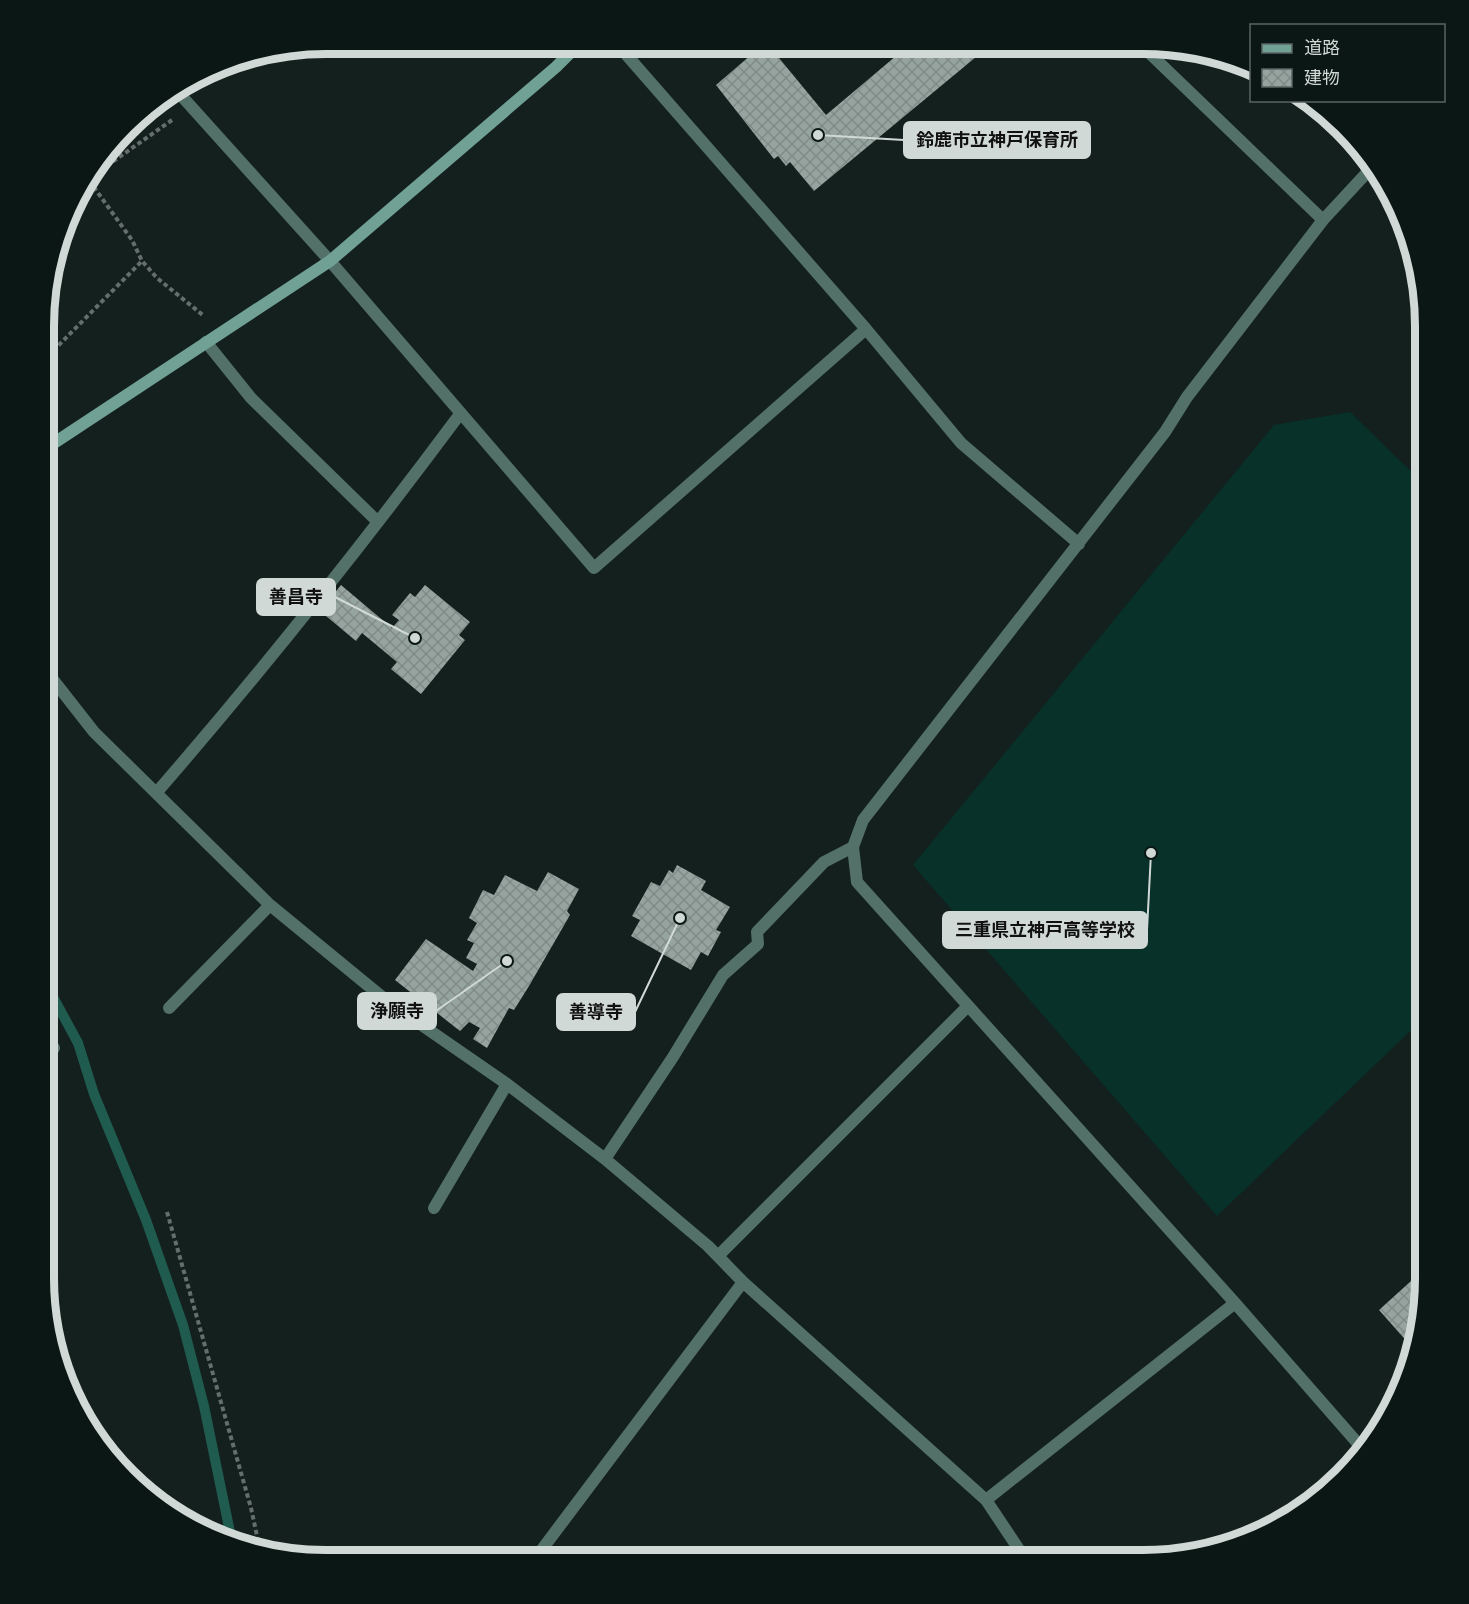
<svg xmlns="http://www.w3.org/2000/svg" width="1469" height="1604" font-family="Raleway,'Noto Sans JP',sans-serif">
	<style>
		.garden { fill: #073129 }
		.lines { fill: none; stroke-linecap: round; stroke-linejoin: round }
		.stream { stroke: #1f5b4e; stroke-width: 10 }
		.building { fill: url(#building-cross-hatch) }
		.path { stroke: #646f6c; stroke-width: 4; stroke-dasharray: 4.5 3; stroke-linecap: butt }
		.lane { stroke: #537169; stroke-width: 12 }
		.street { stroke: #537169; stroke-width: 12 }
		.secondary { stroke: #70a194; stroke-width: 12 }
		.rim { fill: none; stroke: #d1d9d6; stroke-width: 8 }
		.leader { fill: none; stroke: #d1d9d6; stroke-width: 2 }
		.callout-dot { fill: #d1d9d6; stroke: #0b1714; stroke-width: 2 }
		.callout { fill: #d1d9d6; stroke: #d1d9d6; stroke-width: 2 }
		.callout-label { font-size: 18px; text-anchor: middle; font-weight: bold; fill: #111 }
	</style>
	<defs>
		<pattern id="building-cross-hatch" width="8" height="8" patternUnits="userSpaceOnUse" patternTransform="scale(1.5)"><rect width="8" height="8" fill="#95a49f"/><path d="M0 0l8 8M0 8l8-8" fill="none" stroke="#808b87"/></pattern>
	</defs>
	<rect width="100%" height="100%" fill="#14201d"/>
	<path class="garden" d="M1350 412 1425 485V1017L1217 1216 913 865 1274 425Z"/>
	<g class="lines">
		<path class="stream" d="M46 984 78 1043 94 1094 146 1220 183 1325 204 1406 231 1537"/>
	</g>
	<path class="building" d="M909 45H977L976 57 814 191 790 162 786 166 778 156 774 159 716 85 759 48 764 53 770 47 826 115Z
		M341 585 392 628 399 620 392 615 410 593 415 597 425 585 470 622 459 635 465 640 421 694 391 669 397 662 362 633 356 641 320 611Z
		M677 865 706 881 701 890 730 907 716 930 721 932 708 956 701 952 691 970 631 936 640 920 632 916 651 882 660 886 669 870 673 873Z
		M548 872 579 889 567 911 570 915 529 986 514 1010 509 1008 487 1048 473 1039 480 1028 469 1022 460 1031 395 980 426 939 473 971 477 964 466 958 474 943 467 940 477 923 469 918 483 890 494 895 505 875 537 891Z
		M1421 1272 1425 1277V1296L1410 1345 1379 1310Z"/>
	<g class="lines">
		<path class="path" d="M172 120 88 179 132 240 142 261 157 278 204 316
			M48 356 142 261
			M167 1212 251 1508 259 1545"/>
		<path class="lane" d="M206 342 251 398 378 522
			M157 792C263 670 364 543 460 414
			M718 1256 968 1006"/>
		<path class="street" d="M617 44 866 329 961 443 1079 544
			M1142 46 1323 220
			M178 92 330 261 594 568 866 329
			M47 672 94 732 270 905 387 1001 507 1084 605 1159 708 1246 743 1282 986 1500 1026 1560
			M169 1008 270 905
			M45 1053 54 1048 45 1033
			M605 1159 673 1057 723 975 758 944 757 932 824 862 853 847
			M434 1208 507 1084
			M1361 1447 1235 1303 857 882 853 847 863 820 1165 432 1187 397 1323 220 1374 165
			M986 1500 1235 1303
			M534 1560 743 1282"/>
		<path class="secondary" d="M48 447 330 261 556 67 579 44"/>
	</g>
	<path d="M0 0H1469V1604H0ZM326 54H1143A272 272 0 0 1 1415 326V1278A272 272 0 0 1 1143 1550H326A272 272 0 0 1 54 1278V326A272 272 0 0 1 326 54Z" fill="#0b1714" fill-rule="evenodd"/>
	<path class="rim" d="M326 54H1143A272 272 0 0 1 1415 326V1278A272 272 0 0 1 1143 1550H326A272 272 0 0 1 54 1278V326A272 272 0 0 1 326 54Z"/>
	<path class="leader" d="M818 135L904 140M415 638L335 597M1151 853L1147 930M507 961L436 1011M680 918L635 1012"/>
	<g class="callout-dot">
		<circle cx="818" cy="135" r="6"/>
		<circle cx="415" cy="638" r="6"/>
		<circle cx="1151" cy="853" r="6"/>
		<circle cx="507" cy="961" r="6"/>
		<circle cx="680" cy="918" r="6"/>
	</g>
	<g class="callout">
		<rect x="904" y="122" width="186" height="36" rx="6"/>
		<rect x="257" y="579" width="78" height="36" rx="6"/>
		<rect x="943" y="912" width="204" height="36" rx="6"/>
		<rect x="358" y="993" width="78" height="36" rx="6"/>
		<rect x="557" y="994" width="78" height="36" rx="6"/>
	</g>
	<g class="callout-label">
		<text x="997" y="146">鈴鹿市立神戸保育所</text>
		<text x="296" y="603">善昌寺</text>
		<text x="1045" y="936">三重県立神戸高等学校</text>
		<text x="397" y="1017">浄願寺</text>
		<text x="596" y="1018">善導寺</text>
	</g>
	<rect x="1250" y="24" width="195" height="78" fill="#0b1714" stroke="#5a6562" stroke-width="1.5"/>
	<rect x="1262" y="44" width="30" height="9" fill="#70a194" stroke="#5a6562" stroke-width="1.5"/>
	<text x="1304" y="54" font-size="18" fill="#d1d9d6">道路</text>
	<rect x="1262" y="69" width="30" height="18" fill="url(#building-cross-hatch)" stroke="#5a6562" stroke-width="1.5"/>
	<text x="1304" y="84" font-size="18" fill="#d1d9d6">建物</text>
</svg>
